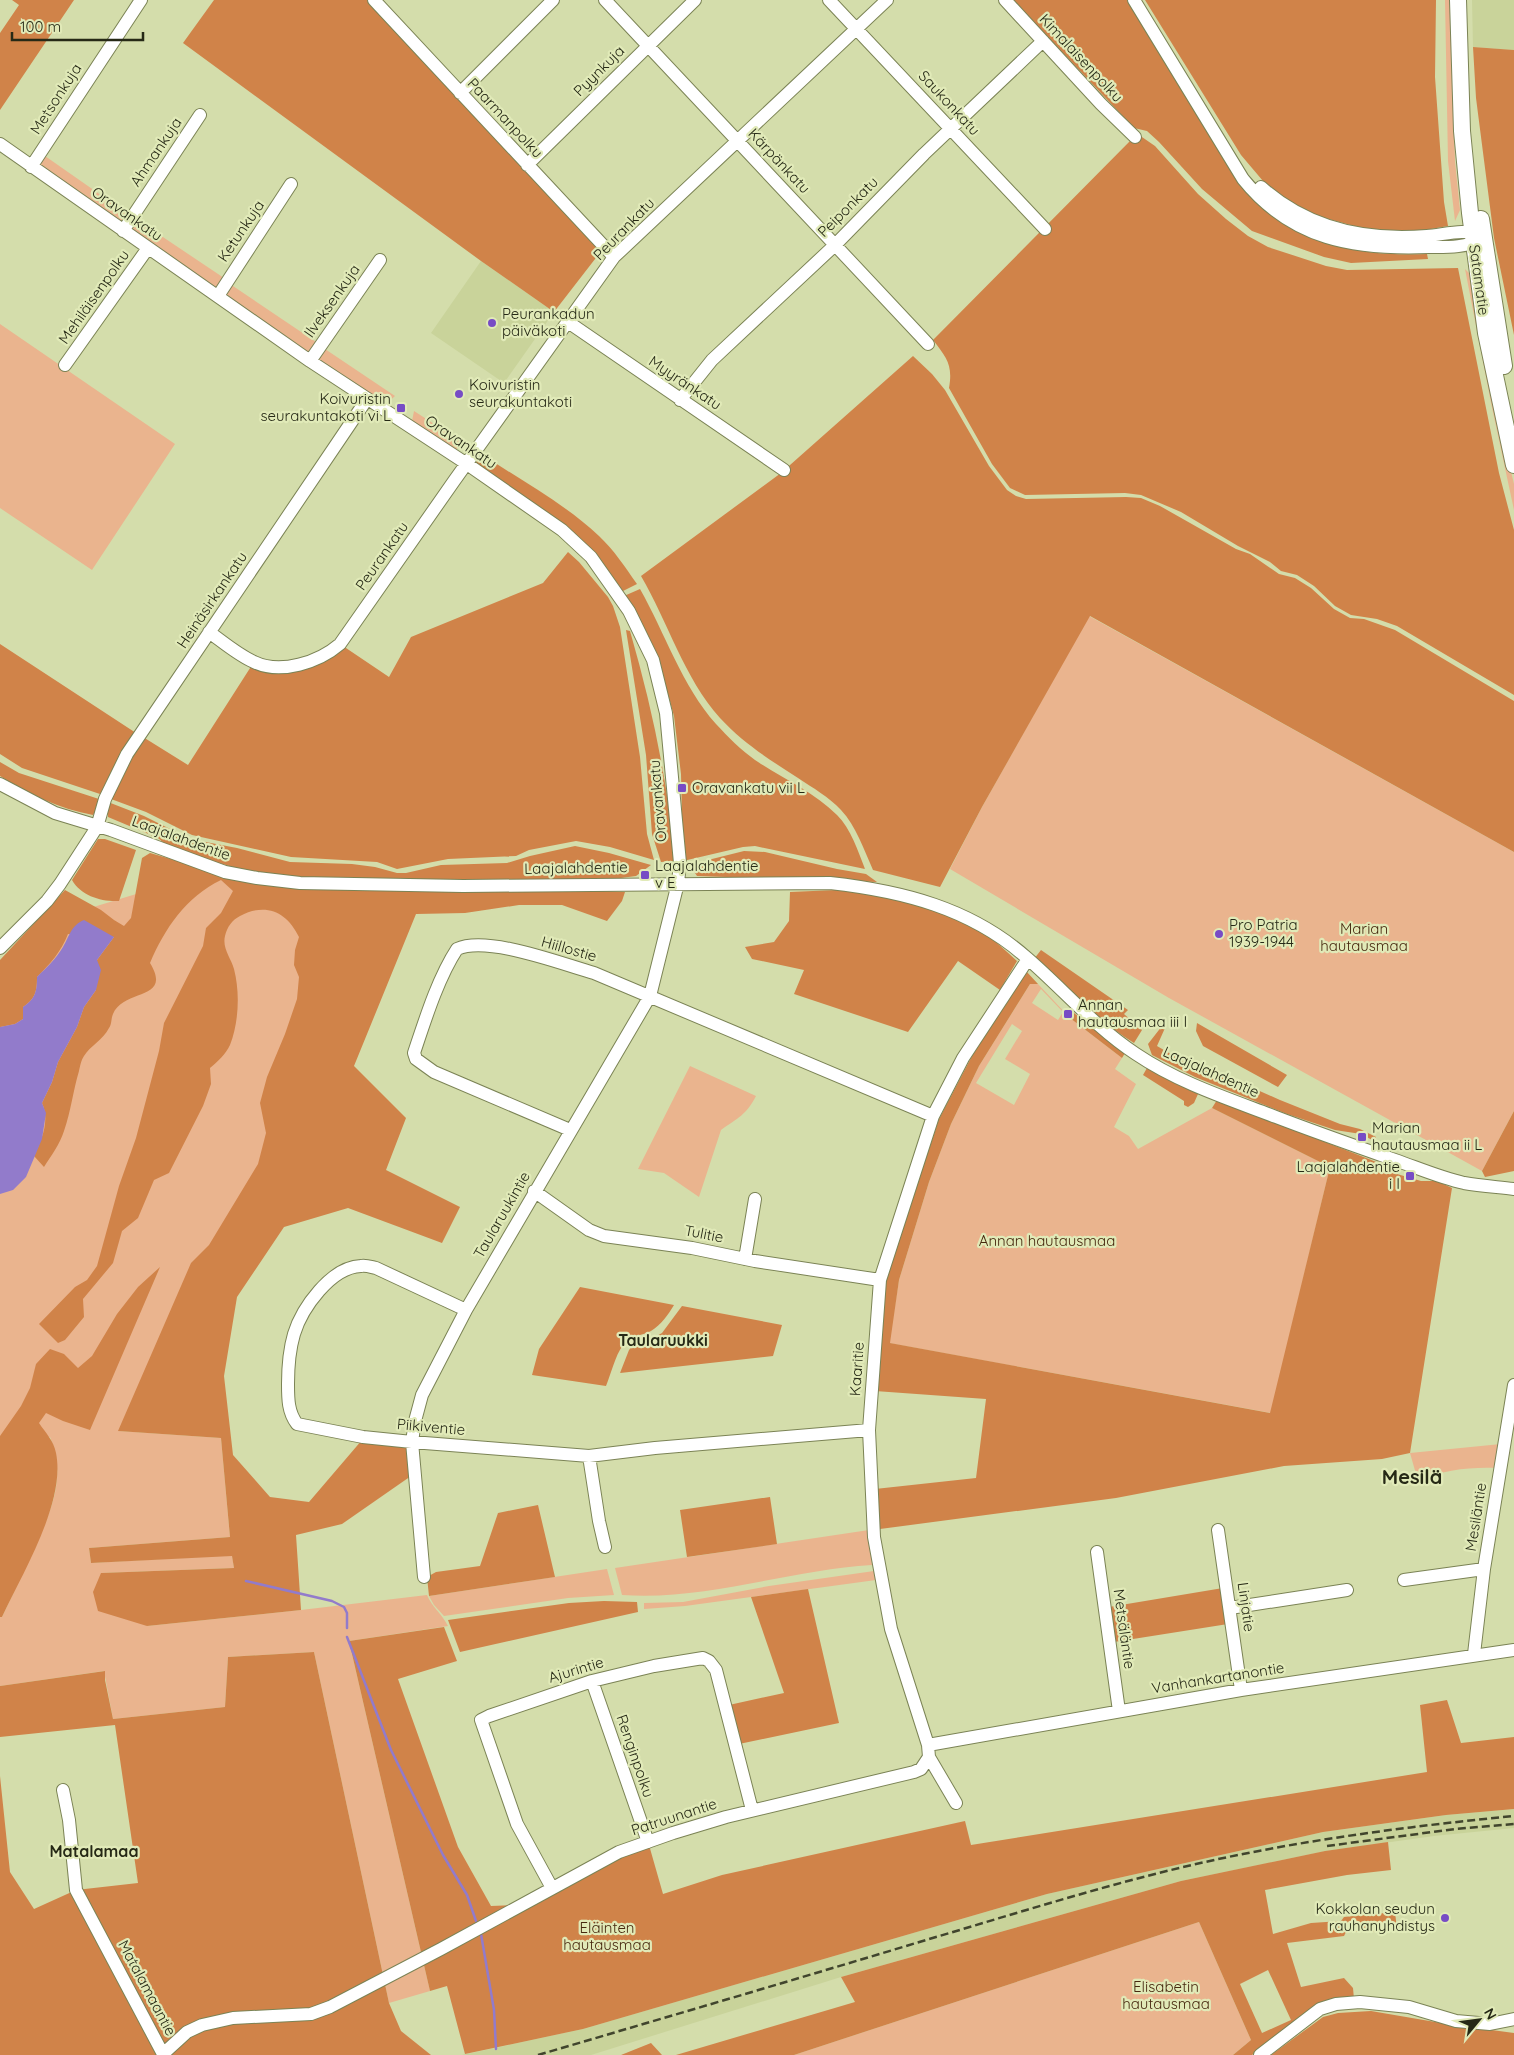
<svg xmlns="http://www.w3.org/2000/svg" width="1514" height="2055" font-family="Quicksand,sans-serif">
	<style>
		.built { fill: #c9d39a }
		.green { fill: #eab48e; fill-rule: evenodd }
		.forest { fill: #d08349; fill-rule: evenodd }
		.water { fill: #927bcb }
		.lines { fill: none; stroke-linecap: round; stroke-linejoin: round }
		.stream { stroke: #927bcb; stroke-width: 2.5 }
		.minor-casing { stroke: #7b8355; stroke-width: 14 }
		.major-casing { stroke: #7b8355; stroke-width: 18 }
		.minor { stroke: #fff; stroke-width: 12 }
		.major { stroke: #fff; stroke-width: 16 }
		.rail { stroke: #41452d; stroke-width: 2.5; stroke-dasharray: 8 4; stroke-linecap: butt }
		.poi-dot { fill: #774cc5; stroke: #e1eab8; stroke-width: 2 }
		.labels { text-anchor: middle; stroke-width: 4.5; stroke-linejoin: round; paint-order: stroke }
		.street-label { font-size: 15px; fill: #262916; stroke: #e1eab8 }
		.poi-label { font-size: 15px; fill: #262916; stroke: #e1eab8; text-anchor: start }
		.park-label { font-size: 15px; fill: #47280f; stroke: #e1eab8 }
		.neighbourhood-label { font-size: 16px; font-weight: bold; fill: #262916; stroke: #e1eab8 }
		.district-label { font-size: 20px; font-weight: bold; fill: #262916; stroke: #e1eab8 }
	</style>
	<rect width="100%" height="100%" fill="#d4ddab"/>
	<path class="built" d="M1472 0H1514V50L1473 47Z
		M481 261 554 312 504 383 431 333Z
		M1514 1809V1828L1434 1836 1326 1851 1181 1881 841 1977 591 2055H462L583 2029 1047 1894 1323 1832 1446 1815Z"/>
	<path class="green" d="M1445 0H1450L1455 161 1460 210 1455 221 1448 161Z
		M45 156 128 214 122 223 39 165Z
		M136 219 224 278 216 289 129 228Z
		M1465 269 1470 274 1494 401 1514 484V510L1491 403Z
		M230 284 316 342 309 353 224 294Z
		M0 324 175 444 92 570 0 508Z
		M325 349 395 396 386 404 318 359Z
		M414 411 462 442 456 450 412 421Z
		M1089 616 1514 852V1111L1482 1171 1169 998 950 869 982 807Z
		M202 874 310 905 311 1016 269 1158 119 1431 221 1438 230 1537 89 1548 91 1563 232 1555 234 1568 101 1573 147 1626 301 1610 427 1595C432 1607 442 1614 448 1626L349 1641 430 1991 389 2003 314 1652 228 1657 225 1707 113 1719 104 1671 0 1686V1617H2C12 1596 22 1575 31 1554 49 1516 68 1479 50 1437L0 1463V1006L77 912Z
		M1030 984H1038L1070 1018 1122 1058 1115 1069 1136 1084 1114 1127 1129 1136 1138 1149 1212 1108 1330 1167 1271 1413 889 1343 899 1280 929 1182 951 1124 979 1066ZM1041 989 1063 1012 1058 1020 1032 1003ZM1012 1024 1022 1031 1005 1059 1030 1074 1014 1105 976 1083Z
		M690 1066 756 1096C746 1115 738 1118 721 1130L699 1197 664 1173 638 1169Z
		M1501 1444 1496 1468C1470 1467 1442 1470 1418 1481L1410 1453Z
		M869 1530 872 1565C788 1570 706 1601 622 1595L615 1568Z
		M607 1569 614 1595 568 1598 444 1616 434 1605 429 1596Z
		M874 1571 876 1580 685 1606 644 1609V1603L683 1602 769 1586Z
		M1199 1922 1251 2040 1233 2055H794Z"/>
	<path class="forest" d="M12 0H74L0 110V33L19 5Z
		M214 0H368L524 170 602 250 554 312 481 261 183 43Z
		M1013 0H1127L1227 163 1332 244C1363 254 1395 255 1427 254L1428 259 1351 263 1324 257 1252 231 1202 189 1159 142 1147 131 1134 128Z
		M1145 0H1436L1435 77 1444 202 1448 226 1408 233 1369 230 1310 214 1283 197 1263 181 1241 155Z
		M1473 47 1514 50V335L1494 238 1476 98Z
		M1139 135 1155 146 1198 194 1226 219 1248 236 1268 247 1326 266 1347 270 1458 268 1499 473 1514 530V695L1397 626 1377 619 1351 615 1335 606 1314 586 1297 575 1281 571 1270 562 1238 546 1181 512 1141 495 1125 493 1025 495 1010 488 992 464 949 388C953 365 947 358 933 340L1131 140Z
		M913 356 932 374 945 390 989 466 1007 490 1016 496 1026 499 1126 497 1141 498 1160 506 1236 549 1250 554 1279 574 1295 578 1311 588 1334 609 1350 618 1364 619 1395 630 1514 701V852L1090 616 982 807 940 887 873 870C864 850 856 826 841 810 829 797 813 788 798 778 770 760 743 743 720 718 684 678 668 622 641 576L781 473Z
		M480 453C520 480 564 503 599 536 614 550 625 567 637 584L623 591 595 553 472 463Z
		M568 552 579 562 608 597 613 606 620 627 640 757 647 834 654 860 610 847 576 841 529 850 516 856 448 859 397 869 377 862 291 857 192 835 146 812 111 799 143 737 188 765 252 665 266 669 343 646 389 677 411 637 543 583Z
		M640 589C665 633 682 686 716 724 728 737 741 750 755 760 782 778 814 792 837 815 851 829 858 851 865 869L755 846 743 847 683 861 681 774 674 716 657 654 624 596Z
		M626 630 630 631C652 707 668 783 675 861L661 862 652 834 646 755Z
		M0 644 136 733 103 795 22 768 0 754Z
		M0 762 19 773 102 800 93 815C60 809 28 794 0 776Z
		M108 802 144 816 190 839 237 848 290 862 352 864 375 867 397 873H406L441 865 507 863 530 856 575 846 609 853 651 865 636 876 621 878 468 881 300 878 258 874 201 858 166 845 158 838 108 817Z
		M98 839H105L136 850 119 901C102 902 81 896 72 880Z
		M744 851 765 852 837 869 866 874 877 882 697 876 691 867 712 859Z
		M150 853 227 875 299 888 477 892H539L581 890 625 892 622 901 607 921 562 905H519L465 913 416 914 354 1066 406 1118 386 1170 460 1207 442 1243 348 1208 284 1227 237 1297 224 1376 233 1455 270 1497 309 1502 362 1440 409 1446 411 1476 342 1524 296 1535 301 1610 147 1626 98 1611 93 1592 101 1573 234 1568 232 1556 91 1563 89 1548 230 1537 221 1438 118 1431 191 1263 209 1245 258 1164 266 1133 260 1103 267 1077 285 1034 297 999 299 977 294 965 295 950 299 937C287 912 266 902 240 916 232 920 227 927 225 936 222 948 231 958 234 969 240 992 239 1022 230 1045 226 1054 217 1062 210 1068L211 1084 203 1106 169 1173 154 1180 138 1218 122 1231 113 1263 83 1299 84 1317 65 1340 58 1343 39 1324 75 1287 87 1280 97 1266 119 1186 136 1138 159 1051 164 1023 203 946 206 928 221 913 233 891 221 880C186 897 165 928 150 963 173 1001 124 988 113 1014 111 1018 112 1024 109 1028 103 1040 90 1046 84 1056 81 1060 80 1067 79 1071 73 1091 71 1111 64 1131 60 1144 51 1156 44 1167L34 1156C42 1139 50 1121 42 1103L52 1082 58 1062 77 1027 84 1007 96 990 97 960 114 937 68 934C61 952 50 964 37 977 37 992 35 999 23 1007V1019L15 1024 0 1027V960L65 890 101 910 114 920 124 926 131 918 142 858Z
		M836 890 882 895 926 906 970 924 996 942 1017 961 1000 990 958 961 908 1032 794 994 804 970 752 959 745 947 774 942 789 921 790 892Z
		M1041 950 1128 1010 1124 1014 1142 1030 1134 1043C1097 1020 1066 988 1034 959Z
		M1026 971 1038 984H1030L979 1066 951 1124 929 1182 899 1280 890 1343 1270 1413 1330 1167 1212 1108 1217 1100 1379 1163 1397 1174 1421 1181H1437L1452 1188 1410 1453 1382 1459 1284 1466 1116 1498 880 1529 875 1489 976 1478 986 1399 875 1391 886 1279 939 1119 972 1056Z
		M1074 1013 1125 1053 1122 1058 1070 1018Z
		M1197 1023 1287 1075 1278 1087 1203 1046 1196 1031Z
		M1162 1026 1165 1028 1157 1046 1200 1071 1217 1072 1280 1100 1340 1124 1360 1129 1376 1137 1374 1141 1361 1134 1335 1130 1287 1114 1195 1077 1152 1055 1148 1044Z
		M1147 1068 1198 1094 1194 1103 1188 1107 1184 1105V1101L1143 1075Z
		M1514 1111V1171L1485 1177 1482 1171Z
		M160 1267 90 1430 63 1421 46 1413 39 1423C45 1432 54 1441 56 1453 66 1502 23 1572 2 1617H0V1436L21 1406 30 1388 36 1364 50 1349 64 1354 78 1368 92 1356 117 1314 138 1287Z
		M580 1287 674 1305C668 1315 661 1325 651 1331 641 1336 631 1335 623 1345 615 1356 611 1374 606 1386L532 1375 539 1349Z
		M682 1306 782 1325 773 1356 620 1373 629 1350 634 1344 651 1339 662 1333Z
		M770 1497 777 1544 687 1557 680 1510Z
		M538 1505 555 1577 429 1596 427 1577 436 1572 480 1566 498 1513Z
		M1223 1588 1228 1624 1114 1642 1109 1607Z
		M808 1589 839 1723 739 1744 729 1705 784 1693 751 1597Z
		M604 1601 637 1602 638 1612 460 1652 448 1620 569 1603Z
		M444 1627 457 1661 398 1679 458 1847 491 1906 518 1905 649 1845 663 1894 722 1875 965 1821 971 1845 1427 1772 1420 1705 1447 1700 1461 1743 1514 1737V1809L1446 1815 1323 1832 1047 1894 583 2029 465 2054 447 1986 430 1991 349 1641Z
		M314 1652 389 2003 401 2031 431 2055H0V1776L10 1872 34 1909 76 1890 138 1883 115 1725 0 1737V1686L105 1671V1680L113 1719 225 1707 228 1657Z
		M1388 1842 1391 1870 1347 1875 1265 1890 1273 1934 1311 1923 1341 1921 1344 1917 1395 1912 1397 1929 1392 1931 1346 1932 1344 1936 1287 1943 1301 1987 1344 1978 1353 1988 1354 1999 1280 2032 1252 2055H1233L1251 2040 1199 1922 794 2055H676L855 2002 841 1977 1181 1881 1325 1851ZM1268 1970 1291 2020 1262 2033 1240 1984Z
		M1371 2011 1447 2024 1514 2033V2055H1271L1323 2017 1338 2013Z
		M651 2043 662 2055H621Z"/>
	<path class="water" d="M84 920 114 937 97 960 101 970 96 990 84 1007 77 1027 58 1062 52 1082 42 1103 46 1113 42 1139 26 1177 13 1190 0 1194V1027L15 1024 23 1019V1007C35 999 37 992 37 977 46 968 56 959 63 947 69 937 71 925 84 920Z"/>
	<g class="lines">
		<path class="stream" d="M246 1581 332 1601 344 1607 347 1613V1628
			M347 1637 391 1750 443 1855 467 1895 476 1921
			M481 1934 494 2010 496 2049"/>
		<g class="minor-casing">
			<path id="minor" d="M374 0 614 257
				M605 0 928 344
				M829 0 1045 229
				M1005 0 1101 104 1135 137
				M1134 0 1243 179C1292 240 1355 250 1429 247 1445 247 1467 248 1481 239
				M460 93 553 0
				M0 144 310 361 467 464 562 530 591 557 629 611 653 660 666 713 680 863 678 883 650 996 466 1310 422 1395 415 1421 412 1442 424 1577
				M527 165 695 0
				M31 167 141 0
				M1261 187C1308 229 1366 241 1427 236 1443 235 1465 228 1480 235
				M123 231 200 115
				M218 296 291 184
				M568 322 784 470
				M310 361 380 260
				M65 365 148 248
				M680 400 712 360 835 245 924 154 1043 41
				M209 632C223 642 238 655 254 662 281 675 319 662 340 644L454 481 614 257 887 0
				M0 784 55 813 111 830 225 872 257 878 300 883 463 886 830 883C902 891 971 908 1027 958 1064 990 1095 1027 1136 1054 1179 1083 1229 1099 1276 1117 1315 1132 1355 1146 1395 1160 1418 1168 1441 1178 1464 1183 1481 1186 1498 1187 1514 1189
				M0 948 47 901 60 884 97 827 105 799 127 754 367 399
				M570 1130 434 1072 416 1059 414 1053C425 1020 438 978 457 949 487 935 562 964 594 973L933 1116
				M534 1191 589 1230 604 1236 692 1248 755 1261 880 1280
				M745 1259 755 1199
				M466 1310 376 1268C371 1267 366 1265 361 1266 331 1267 302 1308 294 1334 289 1351 288 1367 288 1384 288 1399 288 1412 297 1424L363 1437 412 1442 589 1456 655 1448 869 1430
				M589 1456 599 1521 605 1547
				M1218 1530 1241 1690
				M1097 1552 1119 1711
				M1404 1580 1484 1569
				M1230 1608 1347 1590
				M1474 1654 1484 1569 1514 1385
				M592 1681 648 1842
				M928 1745 1241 1690 1514 1650
				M63 1790 69 1820 76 1890 163 2054 187 2032 202 2025 233 2018 311 2014 330 2007 441 1949 619 1852 673 1833 726 1817 914 1772 921 1769 929 1757
				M956 1803 929 1757 928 1745 891 1629 874 1537 869 1430 880 1280 933 1116 963 1058 1028 959
				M552 1888 517 1824 481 1720 489 1716 592 1681 654 1666 703 1658 709 1661 716 1670 752 1810
				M1260 2055 1320 2009 1336 2004 1360 2002 1409 2007 1456 2021 1490 2024 1514 2019"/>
		</g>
		<g class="major-casing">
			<path id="major" d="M1458 0 1462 131 1470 213 1486 333 1514 465
				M1481 219 1504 366"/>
		</g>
		<use href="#minor" class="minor"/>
		<use href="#major" class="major"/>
		<path class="rail" d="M1327 1846 1455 1829 1514 1824
			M538 2055C667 2017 797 1979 926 1940 1031 1909 1136 1875 1243 1854 1333 1836 1423 1825 1514 1816"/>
	</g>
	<g class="poi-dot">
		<circle cx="492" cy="323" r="5"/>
		<circle cx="459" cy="394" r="5"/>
		<rect x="396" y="403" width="10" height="10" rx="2.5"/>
		<rect x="677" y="783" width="10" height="10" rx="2.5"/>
		<rect x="640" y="870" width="10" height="10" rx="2.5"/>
		<circle cx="1219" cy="934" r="5"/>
		<rect x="1063" y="1009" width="10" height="10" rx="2.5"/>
		<rect x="1357" y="1132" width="10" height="10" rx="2.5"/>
		<rect x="1405" y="1171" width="10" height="10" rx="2.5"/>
		<circle cx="1445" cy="1918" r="5"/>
	</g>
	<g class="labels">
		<g class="street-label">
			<text transform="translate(1081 58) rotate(47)" y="5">Kimalaisenpolku</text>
			<text transform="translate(599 71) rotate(-45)" y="5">Pyynkuja</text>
			<text transform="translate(56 99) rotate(-57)" y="5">Metsonkuja</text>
			<text transform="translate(949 103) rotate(47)" y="5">Saukonkatu</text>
			<text transform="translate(505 118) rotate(47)" y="5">Paarmanpolku</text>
			<text transform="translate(156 152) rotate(-56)" y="5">Ahmankuja</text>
			<text transform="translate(779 161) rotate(47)" y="5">Kärpänkatu</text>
			<text transform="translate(848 207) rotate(-45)" y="5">Peiponkatu</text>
			<text transform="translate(127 214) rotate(35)" y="5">Oravankatu</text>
			<text transform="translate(624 229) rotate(-46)" y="5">Peurankatu</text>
			<text transform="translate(241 231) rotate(-56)" y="5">Ketunkuja</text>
			<text transform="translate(1479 280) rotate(82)" y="5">Satamatie</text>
			<text transform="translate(94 297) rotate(-55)" y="5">Mehiläisenpolku</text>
			<text transform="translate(332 301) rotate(-55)" y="5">Ilveksenkuja</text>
			<text transform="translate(685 383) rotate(34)" y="5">Myyränkatu</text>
			<text transform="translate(461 442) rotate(34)" y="5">Oravankatu</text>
			<text transform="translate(382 556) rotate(-55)" y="5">Peurankatu</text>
			<text transform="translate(212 600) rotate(-56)" y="5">Heinäsirkankatu</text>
			<text transform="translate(658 801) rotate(-95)" y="5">Oravankatu</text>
			<text transform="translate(181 838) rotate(20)" y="5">Laajalahdentie</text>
			<text transform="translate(576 868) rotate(-1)" y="5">Laajalahdentie</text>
			<text transform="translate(569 949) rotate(16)" y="5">Hiillostie</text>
			<text transform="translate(1211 1072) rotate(24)" y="5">Laajalahdentie</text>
			<text transform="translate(502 1215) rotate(-60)" y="5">Taularuukintie</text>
			<text transform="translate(704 1234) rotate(11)" y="5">Tulitie</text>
			<text transform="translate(857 1369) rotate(-86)" y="5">Kaaritie</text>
			<text transform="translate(431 1427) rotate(5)" y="5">Piikiventie</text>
			<text transform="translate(1476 1517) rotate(-81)" y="5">Mesiläntie</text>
			<text transform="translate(1246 1607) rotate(82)" y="5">Linjatie</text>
			<text transform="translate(1124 1629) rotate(82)" y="5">Metsäläntie</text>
			<text transform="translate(576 1670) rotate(-17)" y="5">Ajurintie</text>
			<text transform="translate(1218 1678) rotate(-9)" y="5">Vanhankartanontie</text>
			<text transform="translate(635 1756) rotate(71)" y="5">Renginpolku</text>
			<text transform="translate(674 1817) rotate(-18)" y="5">Patruunantie</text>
			<text transform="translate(147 1988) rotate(62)" y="5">Matalamaantie</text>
		</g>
		<g class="poi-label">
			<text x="502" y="319">Peurankadun<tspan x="502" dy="17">päiväkoti</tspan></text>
			<text x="469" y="390">Koivuristin<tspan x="469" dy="17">seurakuntakoti</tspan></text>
			<text x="391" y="404" text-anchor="end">Koivuristin<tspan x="391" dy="17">seurakuntakoti vi L</tspan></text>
			<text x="692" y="793">Oravankatu vii L</text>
			<text x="655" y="871">Laajalahdentie<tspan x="655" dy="17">v E</tspan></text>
			<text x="1229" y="930">Pro Patria<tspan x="1229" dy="17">1939-1944</tspan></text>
			<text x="1078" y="1010">Annan<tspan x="1078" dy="17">hautausmaa iii I</tspan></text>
			<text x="1372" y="1133">Marian<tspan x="1372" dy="17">hautausmaa ii L</tspan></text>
			<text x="1400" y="1172" text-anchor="end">Laajalahdentie<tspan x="1400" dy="17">i I</tspan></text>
			<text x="1435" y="1914" text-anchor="end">Kokkolan seudun<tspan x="1435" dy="17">rauhanyhdistys</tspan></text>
		</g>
		<g class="park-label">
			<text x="1364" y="934">Marian<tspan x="1364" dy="17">hautausmaa</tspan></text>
			<text x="1047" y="1246">Annan hautausmaa</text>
			<text x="607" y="1933">Eläinten<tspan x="607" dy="17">hautausmaa</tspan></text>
			<text x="1166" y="1992">Elisabetin<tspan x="1166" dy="17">hautausmaa</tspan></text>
		</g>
		<g class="neighbourhood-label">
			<text x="663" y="1346">Taularuukki</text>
			<text x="94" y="1857">Matalamaa</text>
		</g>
		<g class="district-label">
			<text x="1412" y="1484">Mesilä</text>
		</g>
	</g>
	<g transform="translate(1479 2020) rotate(61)" stroke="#e1eab8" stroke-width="4" paint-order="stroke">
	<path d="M0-4L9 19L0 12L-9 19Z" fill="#262916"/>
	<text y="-8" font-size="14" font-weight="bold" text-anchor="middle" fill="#262916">N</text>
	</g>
	<path d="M12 32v8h131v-8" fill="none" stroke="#262916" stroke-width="2.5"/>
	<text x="20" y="32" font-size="15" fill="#262916" stroke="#e1eab8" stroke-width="4" paint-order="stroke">100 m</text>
</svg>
